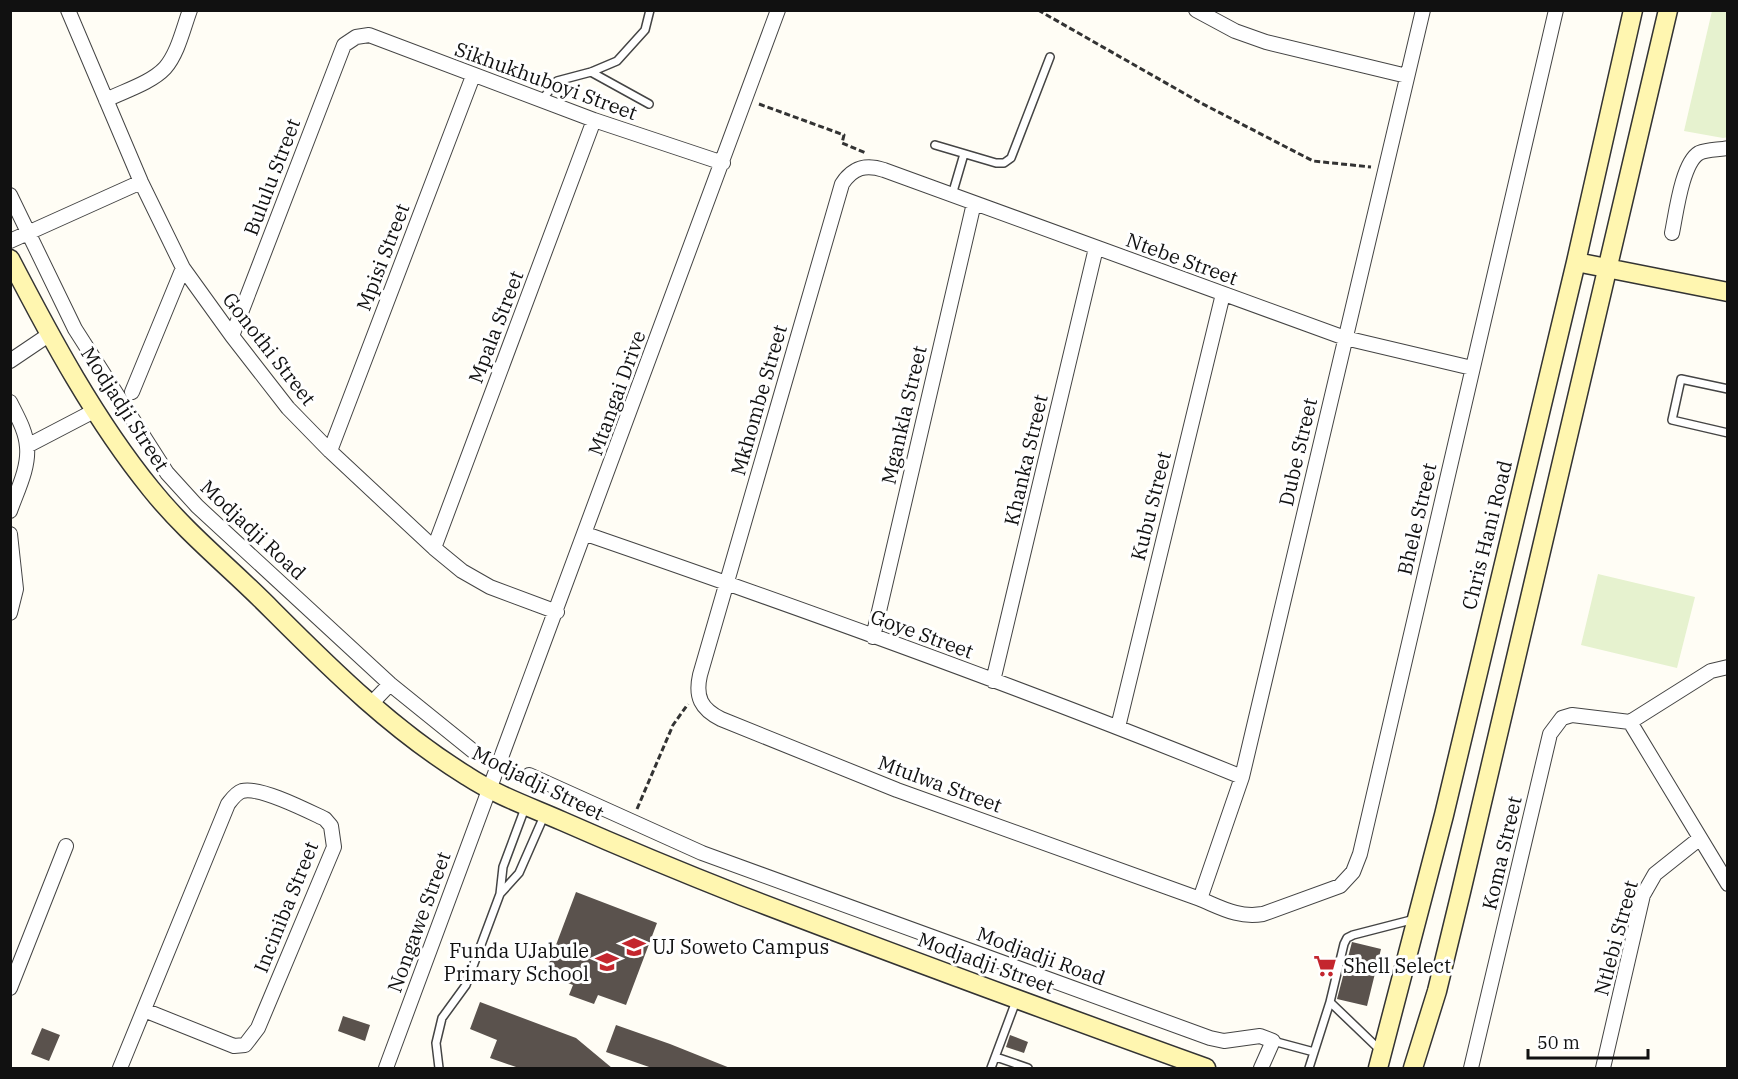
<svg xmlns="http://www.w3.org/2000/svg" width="1738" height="1079" font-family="'IBM Plex Serif',serif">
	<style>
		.pitch { fill: #e6f2cf }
		.building { fill: #5a524d }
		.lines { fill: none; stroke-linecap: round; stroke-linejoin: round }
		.lane-casing { stroke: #444; stroke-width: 10 }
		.street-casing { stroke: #444; stroke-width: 16 }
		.secondary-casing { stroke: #333; stroke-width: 21 }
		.path { stroke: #333; stroke-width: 3; stroke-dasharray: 6 3; stroke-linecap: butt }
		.lane { stroke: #fff; stroke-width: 7 }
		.street { stroke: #fff; stroke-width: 14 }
		.secondary { stroke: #fff6b0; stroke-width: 18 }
		.labels { text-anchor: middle; stroke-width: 6; stroke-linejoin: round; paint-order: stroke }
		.street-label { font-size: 20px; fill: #111; stroke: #fff }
		.poi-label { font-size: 20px; fill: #111; stroke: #fff; text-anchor: start }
	</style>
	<rect width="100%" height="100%" fill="#fffdf5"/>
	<path class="pitch" d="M1712 11H1727L1728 137 1723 138 1684 131Z
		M1598 574 1695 597 1677 668 1581 645Z"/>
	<path class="building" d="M576 892 657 923 626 1005 598 995 594 1004 569 995 573 985 545 974Z
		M1352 942 1381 949 1367 1006 1337 999Z
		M480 1002 576 1038 612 1068H519L490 1058 497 1040 470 1029Z
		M343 1016 370 1025 365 1041 338 1031Z
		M616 1025 670 1044 730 1068H652L606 1052Z
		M42 1028 60 1035 49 1061 31 1054Z
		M1010 1035 1028 1042 1024 1053 1006 1047Z"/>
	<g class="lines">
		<g class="lane-casing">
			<path id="lane" d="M591 72 649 104
				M541 101 557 81 591 72 617 61 645 30 650 10
				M935 145 996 163H1004L1011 158 1050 57
				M952 195 964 154
				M1728 389 1681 379 1672 420 1728 433
				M500 894 519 873 544 816
				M1273 1041 1314 1052
				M1381 1051 1330 1002 1344 944 1347 938 1353 935 1415 919
				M996 1057 1028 1068
				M439 1068 436 1043 442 1018 466 985 500 894 503 867 525 808
				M991 1068 1016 1001
				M1309 1068 1330 1002"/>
		</g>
		<g class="street-casing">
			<path id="street" d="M68 10 141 182 183 268 232 336 288 408 330 451 434 548 462 571 490 587 557 612
				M1196 10 1235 31 1266 42 1407 76
				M106 100C124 91 151 83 165 68 178 53 183 29 190 10
				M10 195 75 329 167 473 197 506 390 684 473 751
				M1672 233C1676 214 1682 163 1699 153 1708 149 1718 150 1728 148
				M10 241 141 182
				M232 336 344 45 356 37 369 35 594 120 723 163
				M10 361 50 334
				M1472 368 1345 338 884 170C866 164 853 167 842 184L700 675C695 697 701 709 721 719L897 790 1200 899C1222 908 1238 918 1263 914L1340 886 1353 872 1360 854 1556 10
				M132 392 183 268
				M10 402C17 416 26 431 27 447 29 468 17 491 10 511
				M27 446 96 410
				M330 451 473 76
				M10 534 16 589 10 613
				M586 534C806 610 1026 689 1242 777
				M434 548 594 120
				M873 637 974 203
				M993 681 1096 248
				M370 705 390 684
				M1630 722 1728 884
				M1630 722 1711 671 1728 667
				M1118 727 1223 294
				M529 775 702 853 1210 1038 1224 1041 1260 1036 1273 1041 1261 1068
				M1200 899 1242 777 1423 10
				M10 988 66 846
				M120 1068 228 804C232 799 236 793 242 791 260 786 308 811 325 819L331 826 334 847 258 1028 245 1045 234 1046 144 1010
				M386 1068 778 10
				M1471 1068 1550 734 1562 718 1572 715 1630 722
				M1603 1068 1643 895 1655 874 1699 839"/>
		</g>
		<g class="secondary-casing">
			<path id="secondary" d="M10 259C51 338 95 420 151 489 187 534 233 570 273 611 334 672 394 731 467 776 496 795 530 807 562 821 621 847 681 872 742 896 896 955 1051 1012 1206 1068
				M1576 262 1728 292
				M1378 1068 1444 815 1576 262 1633 10
				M1413 1068 1437 991 1461 892 1668 10"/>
		</g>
		<path class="path" d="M1038 10 1201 103 1313 161 1371 167
			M759 104 844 135 842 143 866 153
			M637 809 673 725 688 704"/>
		<use href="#lane" class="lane"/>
		<use href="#street" class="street"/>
		<use href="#secondary" class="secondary"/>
	</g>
	<defs>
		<g id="university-bare" transform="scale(1.8)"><path d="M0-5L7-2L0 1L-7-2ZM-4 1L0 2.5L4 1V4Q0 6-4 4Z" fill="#c4262e" stroke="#fff" stroke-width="2.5" paint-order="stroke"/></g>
		<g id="school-bare" transform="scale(1.8)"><path d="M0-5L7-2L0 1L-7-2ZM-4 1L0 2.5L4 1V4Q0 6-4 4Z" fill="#c4262e" stroke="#fff" stroke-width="2.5" paint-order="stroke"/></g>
		<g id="supermarket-bare" transform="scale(1.8)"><path d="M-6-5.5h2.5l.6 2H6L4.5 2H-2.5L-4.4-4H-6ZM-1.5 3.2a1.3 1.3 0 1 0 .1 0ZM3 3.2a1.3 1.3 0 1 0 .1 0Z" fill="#c4262e" stroke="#fff" stroke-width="2.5" paint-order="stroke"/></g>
	</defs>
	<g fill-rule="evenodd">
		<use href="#university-bare" x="634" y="947"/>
		<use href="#school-bare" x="607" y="962"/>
		<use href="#supermarket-bare" x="1325" y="966"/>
	</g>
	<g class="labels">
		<g class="street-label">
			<text transform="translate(546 81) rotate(20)" y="7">Sikhukhuboyi Street</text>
			<text transform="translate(272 177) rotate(-69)" y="7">Bululu Street</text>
			<text transform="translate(383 257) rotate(-69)" y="7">Mpisi Street</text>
			<text transform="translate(1182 259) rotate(20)" y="7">Ntebe Street</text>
			<text transform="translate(496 327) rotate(-69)" y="7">Mpala Street</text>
			<text transform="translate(269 349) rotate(52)" y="7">Gonothi Street</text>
			<text transform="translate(617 393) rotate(-70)" y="7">Mtangai Drive</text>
			<text transform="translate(759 400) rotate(-74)" y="7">Mkhombe Street</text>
			<text transform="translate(125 409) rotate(57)" y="7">Modjadji Street</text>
			<text transform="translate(904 415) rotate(-77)" y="7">Mgankla Street</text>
			<text transform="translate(1298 452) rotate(-77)" y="7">Dube Street</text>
			<text transform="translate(1026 460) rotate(-77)" y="7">Khanka Street</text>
			<text transform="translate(1151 506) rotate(-76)" y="7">Kubu Street</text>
			<text transform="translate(1417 519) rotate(-77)" y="7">Bhele Street</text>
			<text transform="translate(253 530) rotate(43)" y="7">Modjadji Road</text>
			<text transform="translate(1487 535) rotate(-76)" y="7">Chris Hani Road</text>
			<text transform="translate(922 634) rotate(20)" y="7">Goye Street</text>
			<text transform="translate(538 783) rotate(26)" y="7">Modjadji Street</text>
			<text transform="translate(940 784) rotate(20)" y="7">Mtulwa Street</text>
			<text transform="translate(1502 853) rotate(-77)" y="7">Koma Street</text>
			<text transform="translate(286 907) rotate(-68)" y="7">Inciniba Street</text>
			<text transform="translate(419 922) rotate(-70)" y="7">Nongawe Street</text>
			<text transform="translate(1616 938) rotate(-75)" y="7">Ntlebi Street</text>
			<text transform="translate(1041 956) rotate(20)" y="7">Modjadji Road</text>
			<text transform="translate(986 963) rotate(20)" y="7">Modjadji Street</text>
		</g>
		<g class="poi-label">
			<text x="652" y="954">UJ Soweto Campus</text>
			<text x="589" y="958" text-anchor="end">Funda UJabule<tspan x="589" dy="23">Primary School</tspan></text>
			<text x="1343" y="973">Shell Select</text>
		</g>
	</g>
	<rect width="1738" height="1079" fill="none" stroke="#111111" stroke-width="24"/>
	<path d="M1528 1049v9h120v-9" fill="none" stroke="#111111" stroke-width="3"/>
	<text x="1537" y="1049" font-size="18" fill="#111111" stroke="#ffffff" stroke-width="4.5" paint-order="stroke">50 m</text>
</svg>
